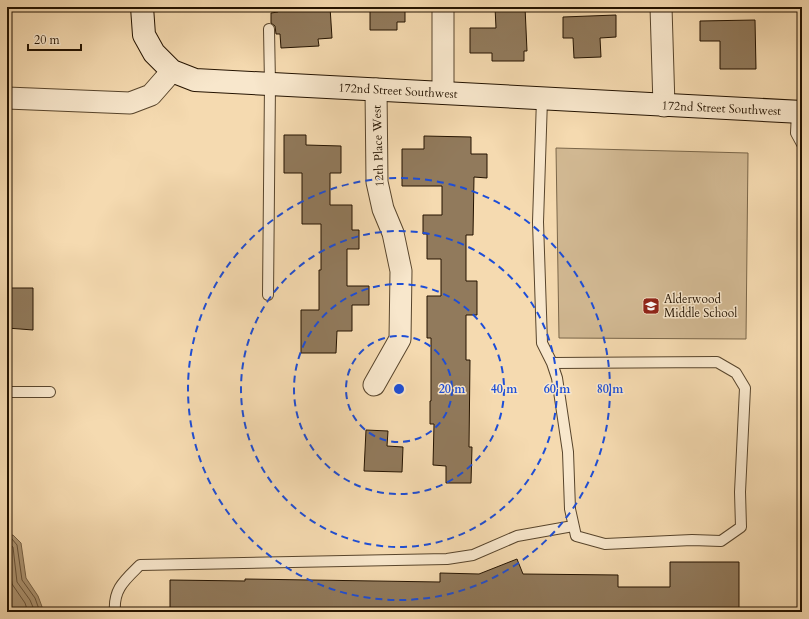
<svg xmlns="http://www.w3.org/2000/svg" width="809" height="619" font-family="Cardo,serif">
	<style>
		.green { fill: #d1b892; stroke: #7a6649 }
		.water { fill: #ae9674; stroke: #776246 }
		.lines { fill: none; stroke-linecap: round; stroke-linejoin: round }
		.shore { stroke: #69543a; stroke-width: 1 }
		.building { fill: #917a5c; stroke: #241300 }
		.lane-casing { stroke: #58452c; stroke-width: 12 }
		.street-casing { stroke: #58452c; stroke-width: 23 }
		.secondary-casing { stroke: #241300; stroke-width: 24 }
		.lane { stroke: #f8e7cc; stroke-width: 10 }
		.street { stroke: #f8e7cc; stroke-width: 21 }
		.secondary { stroke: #f8e7cc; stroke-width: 22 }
		.ring { fill: none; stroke: #1d4ed8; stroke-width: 2; stroke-dasharray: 7 5 }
		.labels { text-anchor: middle; stroke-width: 3; stroke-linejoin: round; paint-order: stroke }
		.street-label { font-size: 12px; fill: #241300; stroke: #f8e7cc }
		.poi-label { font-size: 12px; fill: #241300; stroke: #f8e7cc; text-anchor: start }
		.centre { fill: #1d4ed8; stroke: #f8e7cc; stroke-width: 2 }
		.ring-label { font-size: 12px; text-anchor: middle; font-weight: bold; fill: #1d4ed8; stroke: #f8e7cc; stroke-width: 3; stroke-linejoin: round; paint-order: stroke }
	</style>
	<rect width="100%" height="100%" fill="#f5dab0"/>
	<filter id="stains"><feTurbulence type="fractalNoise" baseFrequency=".005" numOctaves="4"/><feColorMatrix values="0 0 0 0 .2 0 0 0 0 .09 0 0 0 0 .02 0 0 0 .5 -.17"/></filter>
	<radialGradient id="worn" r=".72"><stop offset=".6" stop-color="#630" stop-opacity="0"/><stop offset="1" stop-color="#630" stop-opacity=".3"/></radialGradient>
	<path class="green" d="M556 148 748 153 746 339 559 338Z"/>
	<path class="water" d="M13 535 21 543 26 578 38 596 44 612H7V536Z"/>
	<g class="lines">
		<path class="shore" d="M7 540 12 539 17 545 22 580 35 598 40 612
			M7 545H10L13 547 17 582 30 600 35 612
			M7 551 12 584 25 603 28 612"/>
	</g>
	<path class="building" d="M278 7H330L332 38 318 39 319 46 281 48 280 34H276L275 26 271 23V13L278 12Z
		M370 7H405V22H397V30H370Z
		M495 7H525L527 51H524V61H492V53H470V28H496Z
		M616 15V37L600 38 601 57 574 58 573 38H563V17Z
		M755 20 756 69H720V41H700V21Z
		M284 135H306V145L341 146V173H330V205H352V230H359V249H347V286H369V305H352V331H337L336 353H301V310H319V270H321V224H302V173H284Z
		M424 136 471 137V154H487V178L474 177 473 235H466V281H477V315H466V360H470L469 447H472L471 483H446V466L433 465 434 424H430V401H431V338H427V296H441V259H427V234H423V215H442V186H402V149H424Z
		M7 288H33V330L7 328Z
		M366 430 388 431 387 446 403 447 402 472 364 471Z
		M517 559 523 574 618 575V587H670V562H739V612L170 611V580L245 581V579L440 582V573L479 574Z"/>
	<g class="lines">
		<g class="lane-casing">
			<path id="lane" d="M542 99 538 222 542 343 552 363 557 378 568 452 570 509 576 536 605 544 692 540 721 541 741 527 740 492 745 388 736 373 717 362 552 363
				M797 112 796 133 802 144
				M268 295 270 84 269 29
				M7 392H50
				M115 612C113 589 125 580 140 565L447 559 473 555 517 536 573 526"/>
		</g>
		<g class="street-casing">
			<path id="street" d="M661 7 664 106
				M443 93V7
				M7 98 130 103 151 95 172 71
				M374 385 400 339 401 271 393 233 383 209 377 182 376 89"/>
		</g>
		<g class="secondary-casing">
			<g id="secondary">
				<path id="s1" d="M142 7 144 35 154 53 172 71 195 80C398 90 600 103 802 112"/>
			</g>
		</g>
		<use href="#lane" class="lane"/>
		<use href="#street" class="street"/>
		<use href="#secondary" class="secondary"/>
	</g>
	<g class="ring">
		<circle cx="399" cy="389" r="53"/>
		<circle cx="399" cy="389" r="105"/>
		<circle cx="399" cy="389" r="158"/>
		<circle cx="399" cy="389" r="211"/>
	</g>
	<defs>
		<g id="school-square" transform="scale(0.9)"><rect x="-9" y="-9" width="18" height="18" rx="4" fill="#8f2418" stroke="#f8e7cc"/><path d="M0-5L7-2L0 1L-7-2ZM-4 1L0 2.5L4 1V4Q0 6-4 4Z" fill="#fff"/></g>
	</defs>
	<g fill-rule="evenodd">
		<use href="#school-square" x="651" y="306"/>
	</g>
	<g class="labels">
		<g class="street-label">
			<text dy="4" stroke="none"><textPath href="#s1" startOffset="302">172nd Street Southwest</textPath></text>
			<text dy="4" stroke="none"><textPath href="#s1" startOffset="626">172nd Street Southwest</textPath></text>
			<text transform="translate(378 146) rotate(-92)" y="4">12th Place West</text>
		</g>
		<g class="poi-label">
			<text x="664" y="303">Alderwood<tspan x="664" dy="14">Middle School</tspan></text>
		</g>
	</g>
	<circle cx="399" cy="389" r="6" class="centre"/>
	<g class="ring-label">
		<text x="452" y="393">20 m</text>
		<text x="504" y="393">40 m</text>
		<text x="557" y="393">60 m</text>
		<text x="610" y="393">80 m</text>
	</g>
	<rect width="809" height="619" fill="none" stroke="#f5dab0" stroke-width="24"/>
	<rect x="8" y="8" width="793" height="603" fill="none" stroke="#241300" stroke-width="2"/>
	<rect x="12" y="12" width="785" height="595" fill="none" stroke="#241300"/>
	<path d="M28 44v6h53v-6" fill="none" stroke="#241300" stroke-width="2"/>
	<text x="34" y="44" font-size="12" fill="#241300" stroke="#f8e7cc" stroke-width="3" paint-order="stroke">20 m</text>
	<rect width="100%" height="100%" filter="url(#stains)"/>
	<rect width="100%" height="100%" fill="url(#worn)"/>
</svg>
